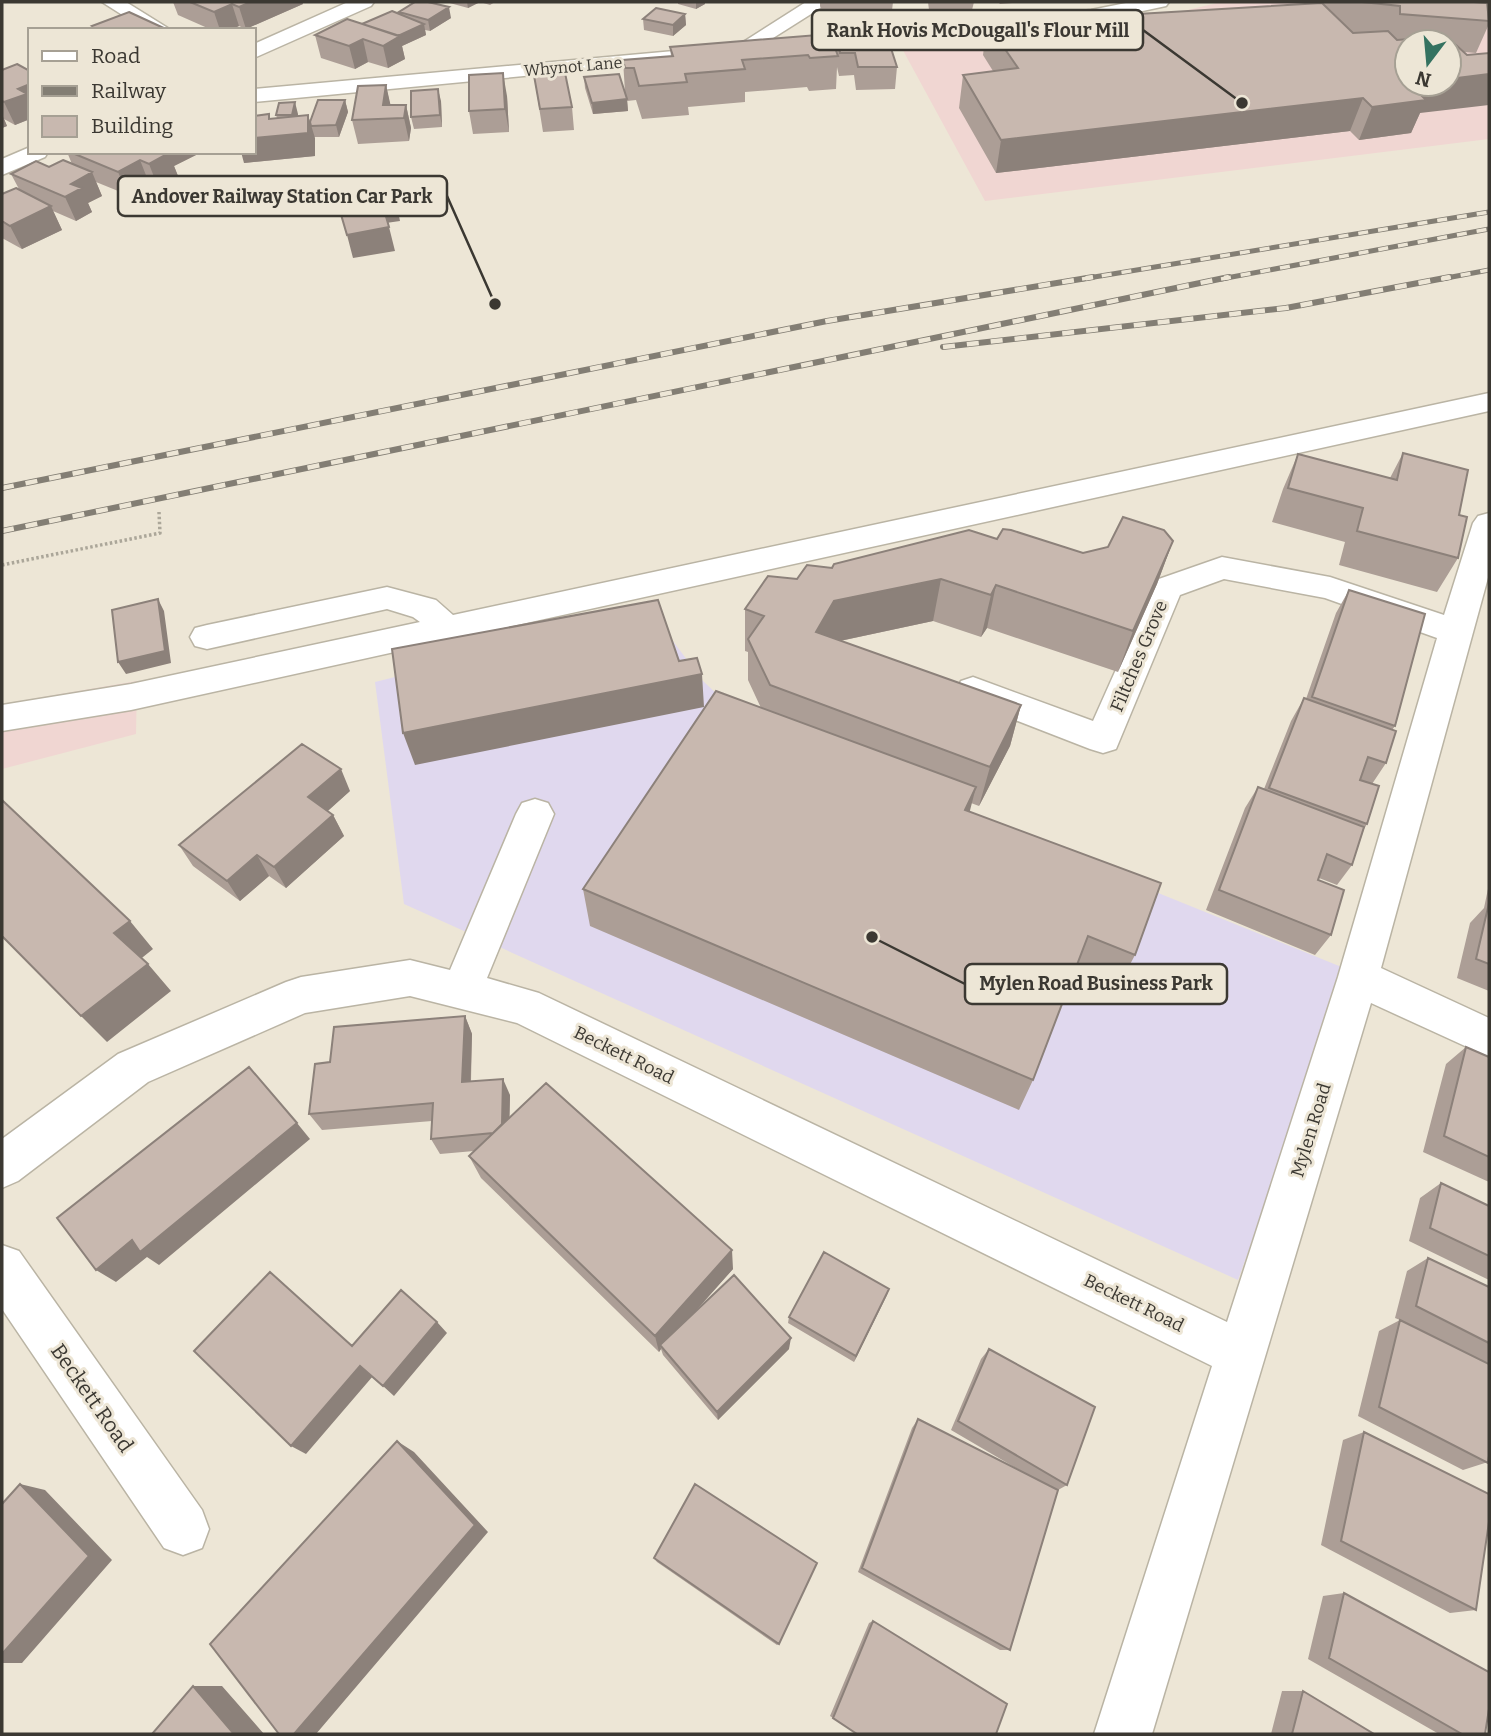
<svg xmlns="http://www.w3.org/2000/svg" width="1491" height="1736" font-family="Bitter,serif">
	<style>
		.commercial { fill: #e0d8ee }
		.industrial { fill: #f0d6d2; fill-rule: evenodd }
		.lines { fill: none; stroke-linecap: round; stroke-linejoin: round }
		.minor-casing { stroke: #bab4a4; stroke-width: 3 }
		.path { stroke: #aba699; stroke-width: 3.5; stroke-dasharray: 2.5 2.5; stroke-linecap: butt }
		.minor { fill: #fff; fill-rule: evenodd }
		.rail-far1-casing { stroke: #837e74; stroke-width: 5 }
		.rail-casing { stroke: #837e74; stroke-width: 6 }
		.rail-far1 { stroke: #ede6d6; stroke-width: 3.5; stroke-dasharray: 10; stroke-linecap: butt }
		.rail { stroke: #ede6d6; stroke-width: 4.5; stroke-dasharray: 12; stroke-linecap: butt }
		.wall { fill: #ac9e96 }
		.shaded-wall { fill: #8c817a }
		.building { fill: #c8b8af; stroke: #8c817a; stroke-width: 2 }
		.labels { text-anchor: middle; stroke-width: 6; stroke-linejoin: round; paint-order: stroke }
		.far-street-label { font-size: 16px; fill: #3b3832; stroke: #ede6d6 }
		.street-label { font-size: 18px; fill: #3b3832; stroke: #ede6d6 }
		.near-street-label { font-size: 21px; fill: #3b3832; stroke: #ede6d6 }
		.leader { fill: none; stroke: #3b3832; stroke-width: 2.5 }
		.callout-dot { fill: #3b3832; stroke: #ede6d6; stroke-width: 2.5 }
		.callout { fill: #ede6d6; stroke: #3b3832; stroke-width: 2.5 }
		.callout-label { font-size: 19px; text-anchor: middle; font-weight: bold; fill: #3b3832 }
	</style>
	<rect width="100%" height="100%" fill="#ede6d6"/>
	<path class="commercial" d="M652 613 702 680 755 730 1349 970 1238 1280 404 904 375 682Z"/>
	<path class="industrial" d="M1221 2H1443L1489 10V139L985 201 899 43 1097 32ZM1407 42H1449V84H1407Z
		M137 681 136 734 2 769V704Z"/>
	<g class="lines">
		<g class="minor-casing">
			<path id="minor" d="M102 2H126L171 30H146Z
				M348 2H374L371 6 254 58V44Z
				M806 2H830L754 50H740L737 46Z
				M1131 2H1169L1166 6 1091 22 780 54 770 48 780 42 1091 10Z
				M674 51 681 53 684 57 681 61 254 102V89Z
				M30 147V152H48L45 157 2 175V159Z
				M1489 393V411L131 710 2 731V705L131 684 420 622 413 617 387 609 207 649 195 646 190 637 195 628 207 625 387 587 436 600 453 615Z
				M1489 513V574L1381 968 1489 1018V1057L1371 1003 1152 1734H1094L1212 1366 517 1023 410 996 305 1013 148 1082 18 1181 2 1188V1139L118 1054 286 982 301 977 410 960 450 970 516 814 522 803 535 799 548 803 554 814 487 978 539 993 1227 1322 1338 977 1437 638 1325 598 1224 579 1180 595 1116 749 1103 753 1090 749 961 699 956 690 961 681 973 677 1093 721 1156 580 1222 557 1330 577 1444 615 1473 523 1478 516Z
				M2 1245 19 1251 202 1510 209 1529 202 1548 183 1555 164 1548 2 1309Z"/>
		</g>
		<path class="path" d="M2 565 160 533 159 512"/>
		<use href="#minor" class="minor"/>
		<g class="rail-far1-casing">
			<path id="rail-far1" d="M1082 279 1489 212
				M1221 279 1489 229
				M1441 279 1489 270"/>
		</g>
		<g class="rail-casing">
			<path id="rail" d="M943 347 1286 308 1450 277
				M2 488 827 321 1093 277
				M2 531 1229 277"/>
		</g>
		<use href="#rail-far1" class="rail-far1"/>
		<use href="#rail" class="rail"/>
	</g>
	<path class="wall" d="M173 2H302L303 4 246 29 239 26 230 30H212L178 15Z
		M446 2H495L490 5 480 2 468 8Z
		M678 2H705V4L696 9 678 4Z
		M820 2H893L891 19 824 21 820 6Z
		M928 2H974L972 10H929Z
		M998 2H1026L1000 4Z
		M1322 2H1474L1489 13V24L1476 53 1464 52 1420 113 1411 133 1359 140 1350 131 996 173 959 108 963 75 993 71 983 55 987 23 1322 3Z
		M399 12 451 18 430 31 425 30 426 35 402 46 405 59 388 68 368 62 355 69 321 58 315 35 362 24 399 14Z
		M685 14 686 25 673 36 644 30 643 19Z
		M838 39 897 67 895 89 856 90 854 75 839 76 837 67 836 89 809 91 807 87 745 92V102L688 107 689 115 642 119 636 100 627 101V100L628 111 593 114 585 88 584 77 625 92 623 60 671 56 670 47 837 53Z
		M2 70 30 71V119L15 125 4 119 7 126 2 128Z
		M533 70 572 107 574 130 543 132Z
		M386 85 390 105H406L411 128 409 141 358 144 352 120Z
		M507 96 509 132 473 134 469 111Z
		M345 100 348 112 339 137H314L315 156 244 163 269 114 270 119 277 118 276 115 298 114V116L308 115 310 122Z
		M441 101 442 127 414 129 411 117Z
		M67 152H202L174 166 178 176 158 187 149 183 128 195 96 182 102 196 88 203 92 212 76 221 53 211 62 230 22 249 2 238V194L19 189 11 174 49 167 72 164Z
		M1403 453 1459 515 1458 558 1437 592 1339 565 1345 542 1272 522 1283 489 1298 454 1390 478Z
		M997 539 1083 553 1173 541 1157 584 1118 672 987 628 981 637 933 621 840 641 1021 705 1010 746 979 806 971 803 969 812 1135 955 1117 989 1074 972 1033 1080 1019 1110 590 926 583 889 761 708 748 680V652L745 651V609L797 579 832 568Z
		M1349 590 1395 726 1392 730 1386 763 1372 784 1367 824 1364 829 1352 865 1337 885 1319 878 1318 880 1331 935 1315 955 1206 910 1245 808 1258 787 1264 789 1291 721 1304 698 1306 699 1336 613Z
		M350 791 327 811 333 815 344 836 286 888 269 876 240 901 193 866 179 845Z
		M1489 884V991L1457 978 1470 923 1484 908Z
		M465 1016 472 1034 471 1081 510 1095 509 1117 733 1269 692 1314 789 1349 718 1420 663 1355 661 1349 659 1352 481 1178 469 1156 474 1151 440 1154 431 1139 432 1121 322 1130 309 1114 330 1062Z
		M1466 1047 1489 1057V1182L1423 1152 1446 1064Z
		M1441 1183 1489 1206V1280L1409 1241 1420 1198Z
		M1428 1258 1489 1287V1463L1488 1462 1463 1470 1358 1416 1379 1331 1400 1320 1395 1318 1407 1271Z
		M889 1289 854 1362 788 1323 789 1317Z
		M989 1349 1067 1485 1058 1490 1010 1650H1000L858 1572 912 1428 918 1419 1021 1471 951 1430 981 1359Z
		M1364 1432 1476 1610 1450 1613 1321 1545 1343 1440Z
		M654 1558 779 1644 777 1645 657 1562Z
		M1344 1593 1485 1734H1439L1308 1659 1323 1596Z
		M873 1621 857 1734 830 1716 869 1623Z
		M1282 1691H1303L1374 1734H1271Z"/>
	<path class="shaded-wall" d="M251 2H302L303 4 246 29 239 7Z
		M467 2H480L468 8Z
		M696 2H705V4L696 9Z
		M232 4 239 26 230 30H220L214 12Z
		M449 7 451 18 430 31 428 20Z
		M685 14 686 25 673 36V25Z
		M424 24 426 35 402 46 405 59 388 68 383 46 388 40Z
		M363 39 368 62 355 69 349 46Z
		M503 73 507 96 509 132 505 109Z
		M1489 74V105L1420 113 1411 133 1359 140 1372 107 1409 84H1449V79Z
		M30 84V119L15 125 4 102 18 89Z
		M386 85 391 107 383 105Z
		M438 89 441 101 442 127 440 115Z
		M1363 98 1350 131 996 173 1001 140Z
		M627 99 628 111 593 114 592 103Z
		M345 100 348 112 339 137 336 125Z
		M295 102 298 114 296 126 292 115Z
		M406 105 411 128 409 141 404 118Z
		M2 114 7 126 2 128Z
		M269 114 275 136 308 115 315 138V156L244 163 241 152H254V138L269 119Z
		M162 152H202L174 166 178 176 158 187 149 164Z
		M140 160 149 183 128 195 118 172Z
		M92 172 102 196 88 203 92 212 76 221 65 197 71 184Z
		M395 197 400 221 386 223 381 199Z
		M51 206 62 230 22 249 10 226Z
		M389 227 395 251 353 258 347 235Z
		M1173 541 1157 584 1118 672 1133 631Z
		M941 579 933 621 830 643 816 632 834 601Z
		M996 585 987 628 981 637 991 595Z
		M158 599 164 611 171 663 126 674 118 662Z
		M702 674 704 707 415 765 403 733Z
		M1021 705 1010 746 979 806 990 767Z
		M341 769 350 791 319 819 308 797Z
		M976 787 966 826 965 810Z
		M333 815 344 836 286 888 274 867Z
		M257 855 269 876 240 901 227 881Z
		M130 921 153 949 138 961 114 933Z
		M148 964 171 991 107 1042 81 1016Z
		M465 1016 472 1034 470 1098 462 1082Z
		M503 1079 510 1095 509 1148 502 1132Z
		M297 1123 310 1139 159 1265 147 1257 116 1282 96 1270 132 1240Z
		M732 1250 733 1269 663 1348 660 1345 661 1349 659 1352 655 1336Z
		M889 1289 887 1295 854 1362 856 1356Z
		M437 1322 447 1333 394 1396 383 1386Z
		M791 1338 789 1349 718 1420 717 1412Z
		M360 1366 373 1376 306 1454 291 1446Z
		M397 1441 414 1452 488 1532 316 1734H294Z
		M20 1484 45 1490 112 1560 22 1663H2Z
		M193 1686H222L264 1734H234Z"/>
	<path class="building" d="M190 2H251L239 7 232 4 214 12Z
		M415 2H428L449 7 428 20 399 12Z
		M1362 2H1474L1487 3 1489 21 1400 14V6Z
		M1322 3 1353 33 1388 31 1397 40 1446 36 1467 55 1489 53V74L1449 79V42H1407V84H1410L1426 100 1372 107 1363 98 1001 140 963 75 1018 68 987 23Z
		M656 8 685 14 673 25 643 19Z
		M392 11 424 24 398 36 362 24Z
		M129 12 168 30H99L92 26Z
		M347 19 400 36 383 46 363 39 349 46 315 35Z
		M830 34 838 56 810 58 808 55 742 60 745 69 685 74 687 82 639 86 634 68H625L623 60 673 56 670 47Z
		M838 39H888L897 67H858L855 53H840Z
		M17 64 30 71V84L18 89 27 94 4 102 2 101V70Z
		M564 68 572 107 540 109 533 70Z
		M503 73 505 109 469 111V75Z
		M619 74 627 99 592 103 584 77Z
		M386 85 383 105H406L404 118 352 120 358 86Z
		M438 89 440 115 411 117V91Z
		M318 100H345L336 125 311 126 310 122Z
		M295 102 292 115H276L279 103Z
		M269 114V119L308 115V133L254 138V116Z
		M70 152H168L169 153 149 164 140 160 118 172Z
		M63 160 92 172 71 184 82 188 65 197 11 174 36 161 49 167Z
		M390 184 395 197 381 199 389 227 347 235 335 194Z
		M16 188 51 206 10 226 2 221V194Z
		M1403 453 1468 470 1459 515 1467 517 1458 558 1357 531 1363 508 1288 488 1298 454 1397 480Z
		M1123 517 1164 530 1173 541 1133 631 996 585 991 595 941 579 834 601 816 632 1021 705 990 767 770 685 748 639 764 616 745 609 768 576 797 579 807 565 832 568 834 564 969 530 997 539 1003 529 1011 530 1083 553 1108 547Z
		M1349 590 1425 614 1395 726 1312 697Z
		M158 599 165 651 118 662 112 610Z
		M658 600 679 661 697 658 702 674 403 733 392 649Z
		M716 691 976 787 965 810 1161 883 1135 955 1088 936 1033 1080 583 889Z
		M1304 698 1396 731 1386 763 1368 757 1360 780 1379 786 1367 824 1269 788Z
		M302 744 341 769 308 797 333 815 274 867 257 855 227 881 179 845Z
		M1258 787 1364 827 1352 865 1327 854 1318 880 1344 890 1331 935 1219 890Z
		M2 800 130 921 114 933 148 964 81 1016 2 936Z
		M1489 903V964L1476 959Z
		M465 1016 462 1082 503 1079 502 1124 493 1133 431 1139 433 1103 309 1114 315 1064 330 1062 334 1027Z
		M1466 1047 1489 1057V1157L1444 1136Z
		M249 1067 297 1123 140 1252 132 1240 96 1270 57 1218Z
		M546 1083 732 1250 655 1336 469 1156Z
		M1441 1183 1489 1206V1256L1430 1228Z
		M824 1252 889 1289 856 1356 789 1317Z
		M1428 1258 1489 1287V1343L1416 1306Z
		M270 1272 352 1346 401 1290 437 1322 383 1386 360 1366 291 1446 194 1351Z
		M734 1275 791 1338 717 1412 660 1345Z
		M1400 1320 1489 1364V1456L1488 1463 1379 1407Z
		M989 1349 1095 1407 1067 1485 958 1421Z
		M918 1419 1058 1490 1010 1650 862 1568Z
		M1364 1432 1489 1494V1522L1476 1610 1341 1541Z
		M397 1441 475 1525 294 1734H279L210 1644Z
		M20 1484 89 1556 2 1654V1504Z
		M695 1484 817 1563 779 1644 654 1558Z
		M1344 1593 1489 1672V1709L1485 1734H1462L1329 1658Z
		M873 1621 1007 1704 996 1734H857L833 1718Z
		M193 1686 234 1734H152Z
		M1303 1691 1374 1734H1292Z"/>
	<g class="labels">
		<g class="far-street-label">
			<text transform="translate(573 66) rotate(-5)" y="6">Whynot Lane</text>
		</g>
		<g class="street-label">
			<text transform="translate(1139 656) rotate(-67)" y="6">Filtches Grove</text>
			<text transform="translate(624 1055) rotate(26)" y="6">Beckett Road</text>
			<text transform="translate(1311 1130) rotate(-73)" y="6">Mylen Road</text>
			<text transform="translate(1134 1303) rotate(26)" y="6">Beckett Road</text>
		</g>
		<g class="near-street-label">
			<text transform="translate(92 1398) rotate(55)" y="7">Beckett Road</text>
		</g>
	</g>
	<path class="leader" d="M1242 103L1143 30M495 304L447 196M872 937L965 984"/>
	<g class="callout-dot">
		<circle cx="1242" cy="103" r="7"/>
		<circle cx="495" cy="304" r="7"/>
		<circle cx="872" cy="937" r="7"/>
	</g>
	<g class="callout">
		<rect x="812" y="10" width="331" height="40" rx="7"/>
		<rect x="118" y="176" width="329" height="40" rx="7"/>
		<rect x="965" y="964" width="262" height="40" rx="7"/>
	</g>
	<g class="callout-label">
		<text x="978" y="37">Rank Hovis McDougall's Flour Mill</text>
		<text x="282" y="203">Andover Railway Station Car Park</text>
		<text x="1096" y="990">Mylen Road Business Park</text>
	</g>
	<rect width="1491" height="1736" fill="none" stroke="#3b3832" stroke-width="7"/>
	<rect x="28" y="28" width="228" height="126" fill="#ede6d6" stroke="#a6a094" stroke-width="2"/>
	<rect x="42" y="51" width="35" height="10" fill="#ffffff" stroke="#a6a094" stroke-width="2"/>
	<text x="91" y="63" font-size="21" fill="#3b3832">Road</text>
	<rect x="42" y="86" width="35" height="10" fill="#837e74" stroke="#a6a094" stroke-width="2"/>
	<text x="91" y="98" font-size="21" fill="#3b3832">Railway</text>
	<rect x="42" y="116" width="35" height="21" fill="#c8b8af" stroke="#a6a094" stroke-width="2"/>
	<text x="91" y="133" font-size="21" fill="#3b3832">Building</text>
	<g transform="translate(1428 63) rotate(196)"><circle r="33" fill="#ede6d6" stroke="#a6a094" stroke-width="2"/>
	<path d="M0-5L12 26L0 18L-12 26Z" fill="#347260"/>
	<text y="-10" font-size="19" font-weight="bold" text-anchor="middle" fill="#3b3832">N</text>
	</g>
</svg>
